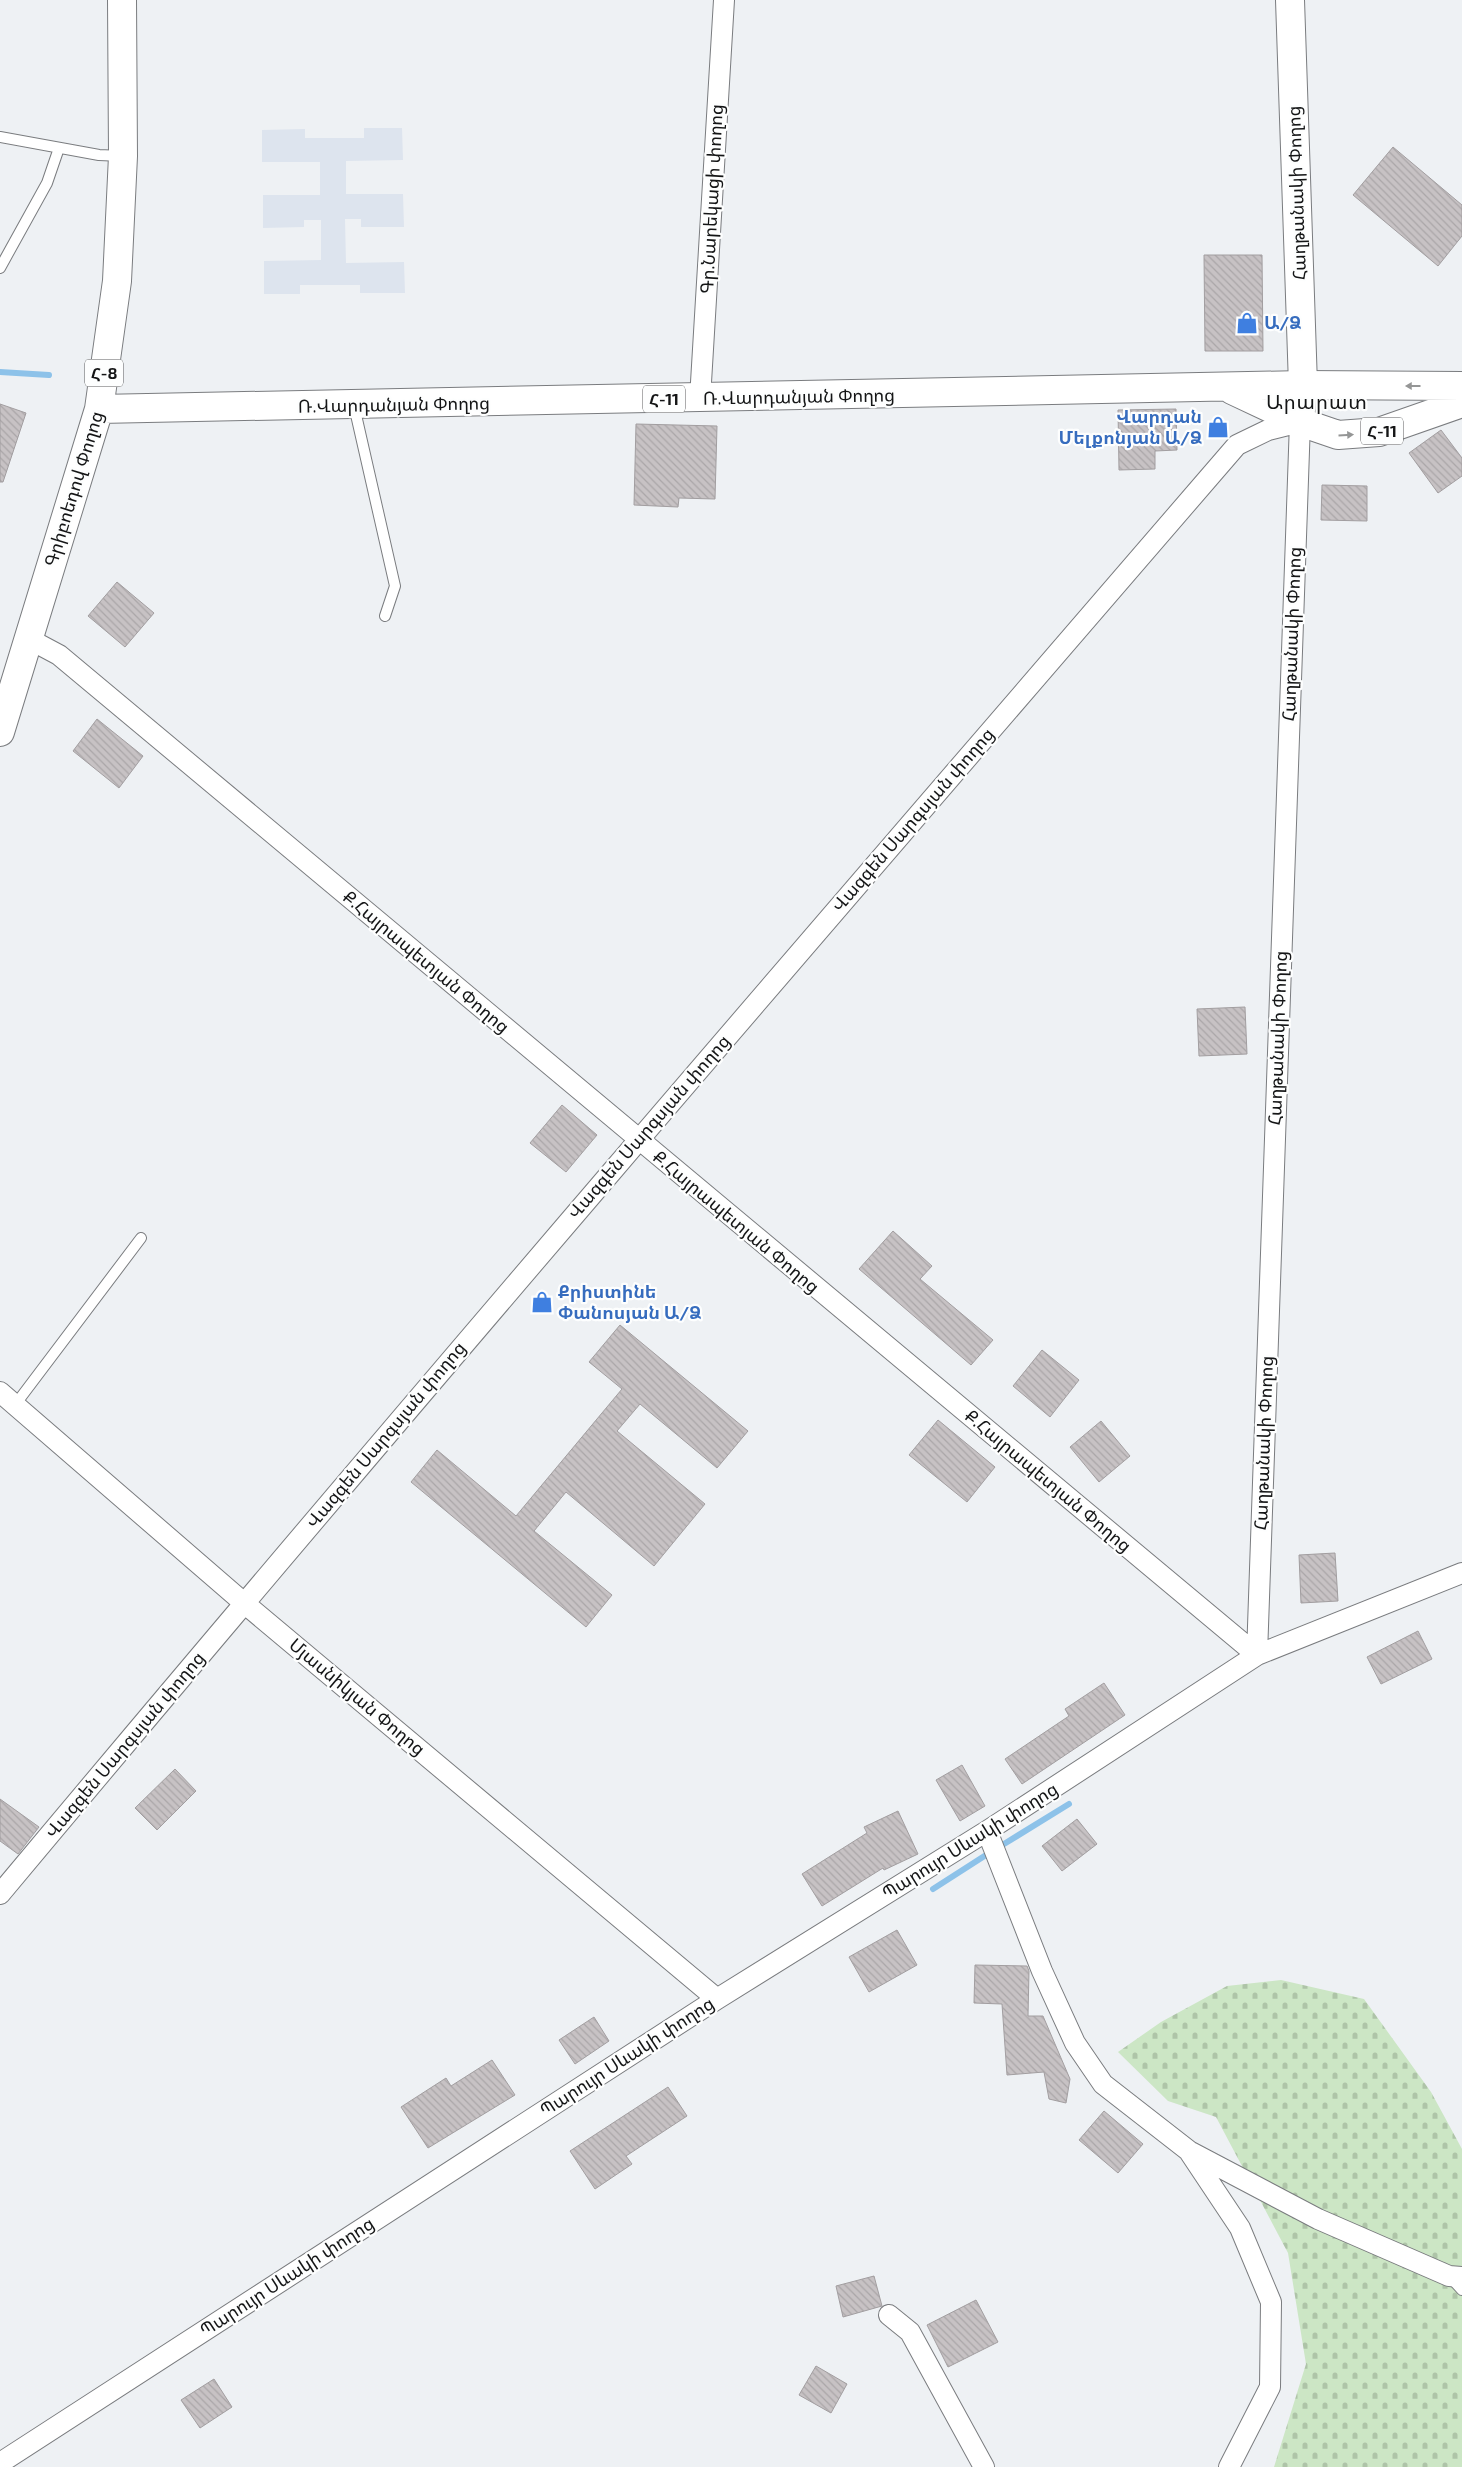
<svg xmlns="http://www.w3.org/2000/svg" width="1462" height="2467" font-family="'Exo 2','Noto Sans Armenian',sans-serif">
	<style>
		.built { fill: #dde4ee }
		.cemetery { fill: url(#cemetery-stones) }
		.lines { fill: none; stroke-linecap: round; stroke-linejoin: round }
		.stream { stroke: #8dc2e9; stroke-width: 6 }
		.building { fill: url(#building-back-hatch); stroke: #a29ea0 }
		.lane-casing { stroke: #7a7c7f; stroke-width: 12 }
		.street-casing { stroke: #7a7c7f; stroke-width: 22 }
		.secondary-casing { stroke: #7a7c7f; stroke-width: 30 }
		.primary-casing { stroke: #7a7c7f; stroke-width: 30 }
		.lane { stroke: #fff; stroke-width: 10 }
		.street { stroke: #fff; stroke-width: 20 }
		.secondary { stroke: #fff; stroke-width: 28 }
		.primary { stroke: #fff; stroke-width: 28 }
		.oneway { fill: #959696 }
		.labels { text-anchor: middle; stroke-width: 4.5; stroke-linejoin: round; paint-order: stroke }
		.shield { fill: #fdfefe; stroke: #5a5b5c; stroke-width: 1 }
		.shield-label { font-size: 16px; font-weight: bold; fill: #141516 }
		.street-label { font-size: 18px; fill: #141516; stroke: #fdfefe }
		.shop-label { font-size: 18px; font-weight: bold; fill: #366cbe; stroke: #fdfefe; text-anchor: start }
		.quarter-label { font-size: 20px; letter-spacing: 1px; fill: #141516; stroke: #fdfefe }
	</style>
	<defs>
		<pattern id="cemetery-stones" width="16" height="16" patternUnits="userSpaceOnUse" patternTransform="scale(1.25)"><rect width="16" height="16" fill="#cce6c5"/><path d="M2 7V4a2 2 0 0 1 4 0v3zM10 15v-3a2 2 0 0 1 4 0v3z" fill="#aec4a8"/></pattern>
		<pattern id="building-back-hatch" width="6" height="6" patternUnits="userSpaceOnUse" patternTransform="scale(1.25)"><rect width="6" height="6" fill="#c7c2c4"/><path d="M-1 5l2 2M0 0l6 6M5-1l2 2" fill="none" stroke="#aaa6a8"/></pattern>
	</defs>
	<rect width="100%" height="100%" fill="#eef1f4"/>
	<path class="built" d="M364 128H402L403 160 346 161V194H403L404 227H361V219H345L346 263 404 262 405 293H360V285H300V294H264V261L321 260V220H304V227L263 228V195H320V162H262V130L305 129V138H364Z"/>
	<path class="cemetery" d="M1281 1980 1364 1999 1431 2092 1462 2149V2467H1274L1306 2364 1288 2253 1216 2117 1168 2101 1118 2052 1161 2022 1227 1986Z"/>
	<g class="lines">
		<path class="stream" d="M0 372 49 375
			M1004 1844 1069 1804
			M933 1889 986 1855"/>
	</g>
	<path class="building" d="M1393 147 1462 205V236L1438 266 1353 195Z
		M1204 255H1262L1263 351H1205Z
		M0 404 26 413 3 482H0Z
		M1176 409 1177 450 1155 451V469L1119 470 1118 410Z
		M636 424 717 426 715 499 679 498 678 507 634 505Z
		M1441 430 1462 458V476L1438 493 1409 453Z
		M1322 485 1367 486V521L1321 520Z
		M117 582 154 613 125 647 88 616Z
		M97 719 143 756 119 788 73 751Z
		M1245 1007 1247 1054 1199 1056 1197 1009Z
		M562 1105 597 1135 566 1172 530 1143Z
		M893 1231 932 1266 920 1279 993 1340 971 1365 859 1269Z
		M620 1325 748 1431 717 1468 640 1404 617 1431 705 1504 654 1566 566 1492 534 1531 612 1595 586 1627 411 1482 437 1450 516 1516 622 1389 589 1362Z
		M1042 1350 1079 1380 1050 1417 1013 1386Z
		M938 1420 995 1467 967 1502 909 1455Z
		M1101 1421 1130 1456 1099 1482 1070 1447Z
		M1335 1553 1338 1601 1301 1603 1299 1555Z
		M1418 1631 1432 1659 1381 1684 1367 1657Z
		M1104 1683 1125 1715 1022 1784 1005 1759 1069 1716 1065 1709Z
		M962 1765 985 1806 960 1821 936 1780Z
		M175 1769 196 1791 157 1830 135 1808Z
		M0 1799 39 1827 18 1854 0 1841Z
		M898 1811 918 1854 884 1870 883 1868 822 1906 802 1874 867 1833 864 1827Z
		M1077 1819 1097 1844 1062 1871 1042 1846Z
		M897 1930 917 1965 869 1992 849 1957Z
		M975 1965 1027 1966 1029 1971 1028 2016H1043L1070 2079 1066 2103 1049 2099 1044 2072 1007 2075 1002 2004 974 2003Z
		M594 2017 609 2041 575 2064 559 2040Z
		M492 2060 515 2095 428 2148 401 2107 446 2078 451 2086Z
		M668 2087 687 2116 626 2156 632 2164 595 2189 570 2151Z
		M1104 2111 1143 2144 1118 2173 1079 2140Z
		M874 2276 882 2306 843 2317 836 2286Z
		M976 2300 998 2342 948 2367 927 2325Z
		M816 2366 847 2384 831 2413 799 2395Z
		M214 2379 232 2407 200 2428 181 2400Z"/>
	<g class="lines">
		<g class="lane-casing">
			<path id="lane" d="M0 137 99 155 122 156
				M0 268 47 183 59 148
				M354 406 395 586 385 616
				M15 1405 141 1238
				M1450 2277 1462 2290"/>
		</g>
		<g class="street-casing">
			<path id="street" d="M700 399 724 0
				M29 639 59 655 1257 1655
				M0 1392 244 1603 717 1999
				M987 1831 1042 1971 1075 2043 1103 2084 1189 2151 1318 2219 1449 2276 1462 2277
				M0 1894C407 1407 822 926 1237 445L1268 430 1300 422 1257 1655
				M1190 2153 1240 2228 1271 2302 1270 2387 1229 2467
				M889 2315 910 2332 984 2467
				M0 2463 717 1999 987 1831 1257 1655 1462 1573"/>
		</g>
		<g class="secondary-casing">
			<path id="secondary" d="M1290 0 1303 385 1300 422"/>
		</g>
		<g class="primary-casing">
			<path id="primary" d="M1232 390 1300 422 1338 435 1379 432 1462 403
				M99 409 1303 385 1462 386
				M0 732 99 409 117 281 123 156 122 0"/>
		</g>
		<use href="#lane" class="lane"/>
		<use href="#street" class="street"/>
		<use href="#secondary" class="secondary"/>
		<use href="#primary" class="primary"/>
	</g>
	<defs><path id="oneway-solid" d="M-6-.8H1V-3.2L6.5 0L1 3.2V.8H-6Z" transform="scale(1.25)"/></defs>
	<g class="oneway">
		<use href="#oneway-solid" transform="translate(1413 386) rotate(-180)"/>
		<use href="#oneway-solid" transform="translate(1346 435) rotate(-3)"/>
	</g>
	<defs>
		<g id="shop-bare" transform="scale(1.725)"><path d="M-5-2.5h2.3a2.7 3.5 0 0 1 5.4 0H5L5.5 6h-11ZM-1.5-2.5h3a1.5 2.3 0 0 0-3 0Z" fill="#3f7fe0" stroke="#fdfefe" stroke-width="2.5" paint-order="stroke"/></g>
	</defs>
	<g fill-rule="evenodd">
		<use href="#shop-bare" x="1247" y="323"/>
		<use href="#shop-bare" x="1218" y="427"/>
		<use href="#shop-bare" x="542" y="1302"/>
	</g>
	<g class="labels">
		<g class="shield">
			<rect x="85" y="359.5" width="38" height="27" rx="4"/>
			<rect x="643" y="385.5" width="42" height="27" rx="4"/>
			<rect x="1361" y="417.5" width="42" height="27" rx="4"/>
		</g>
		<g class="shield-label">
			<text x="104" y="379">Հ-8</text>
			<text x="664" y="405">Հ-11</text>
			<text x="1382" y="437">Հ-11</text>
		</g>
		<g class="street-label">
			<text transform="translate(1297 193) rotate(-92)" y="6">Հաղթանակի Փողոց</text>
			<text transform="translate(712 199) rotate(-87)" y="6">Գր.Նարեկացի փողոց</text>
			<text transform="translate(799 397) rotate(-1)" y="6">Ռ.Վարդանյան Փողոց</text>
			<text transform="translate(394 405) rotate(-1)" y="6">Ռ.Վարդանյան Փողոց</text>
			<text transform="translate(74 489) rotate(-73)" y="6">Գրիբոեդով Փողոց</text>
			<text transform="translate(1292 634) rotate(-88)" y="6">Հաղթանակի Փողոց</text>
			<text transform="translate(913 820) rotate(-49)" y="6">Վազգեն Սարգսյան փողոց</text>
			<text transform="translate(426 962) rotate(40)" y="6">Ք.Հայրապետյան Փողոց</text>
			<text transform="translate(1278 1038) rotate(-88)" y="6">Հաղթանակի Փողոց</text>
			<text transform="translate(649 1127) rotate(-49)" y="6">Վազգեն Սարգսյան փողոց</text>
			<text transform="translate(736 1222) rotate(40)" y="6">Ք.Հայրապետյան Փողոց</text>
			<text transform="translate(386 1435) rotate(-50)" y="6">Վազգեն Սարգսյան փողոց</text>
			<text transform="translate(1264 1443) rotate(-88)" y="6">Հաղթանակի Փողոց</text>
			<text transform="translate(1048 1481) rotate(40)" y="6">Ք.Հայրապետյան Փողոց</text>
			<text transform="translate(357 1697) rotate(40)" y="6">Մյասնիկյան Փողոց</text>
			<text transform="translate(125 1745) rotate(-50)" y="6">Վազգեն Սարգսյան փողոց</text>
			<text transform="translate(970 1841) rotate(-32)" y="6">Պարույր Սևակի փողոց</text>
			<text transform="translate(627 2057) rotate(-33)" y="6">Պարույր Սևակի փողոց</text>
			<text transform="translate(287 2277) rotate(-33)" y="6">Պարույր Սևակի փողոց</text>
		</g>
		<g class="shop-label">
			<text x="1264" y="329">Ա/Ձ</text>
			<text x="1202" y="423" text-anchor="end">Վարդան<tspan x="1202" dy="21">Մելքոնյան Ա/Ձ</tspan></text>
			<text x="558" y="1298">Քրիստինե<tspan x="558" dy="21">Փանոսյան Ա/Ձ</tspan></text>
		</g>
		<g class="quarter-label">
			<text x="1317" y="409">Արարատ</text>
		</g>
	</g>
</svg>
